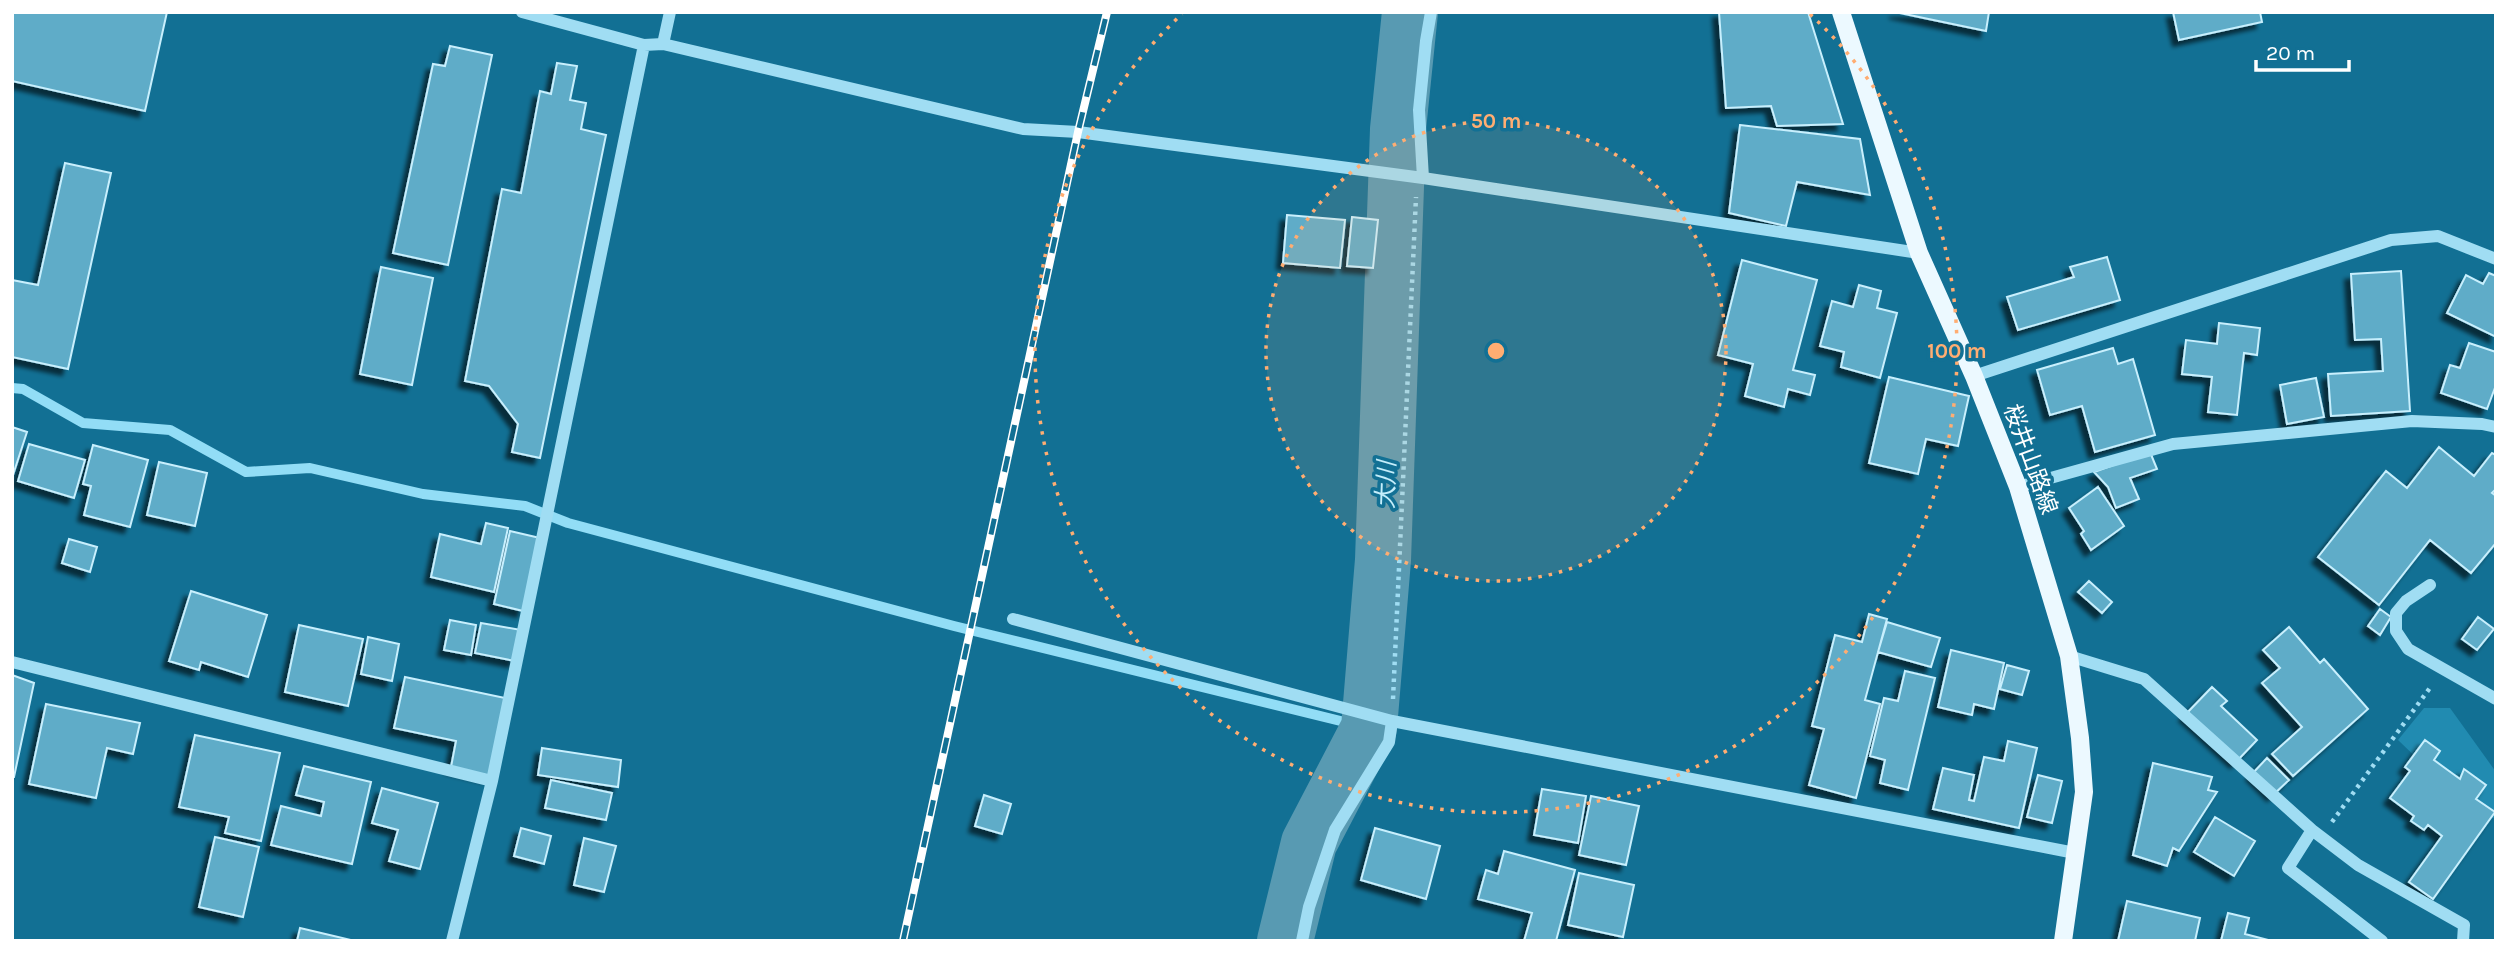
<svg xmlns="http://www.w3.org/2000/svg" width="2508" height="953" font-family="Karla,'Noto Sans JP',sans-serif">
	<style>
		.green { fill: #218bb1 }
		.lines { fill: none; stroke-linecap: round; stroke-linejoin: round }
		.stream { stroke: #92ddf6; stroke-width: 10 }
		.river { stroke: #589ab2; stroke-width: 56 }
		.building { fill: #5eacc8; stroke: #c8effd; stroke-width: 2; filter: url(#shadow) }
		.path { stroke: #a0ddf3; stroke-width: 4.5; stroke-dasharray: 3.5 5; stroke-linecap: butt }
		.minor { stroke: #a0ddf3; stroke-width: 12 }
		.major { stroke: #ecf9ff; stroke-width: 18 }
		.rail-casing { stroke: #fff; stroke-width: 8 }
		.rail { stroke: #127094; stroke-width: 5; stroke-dasharray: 16; stroke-linecap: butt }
		.ring { fill: none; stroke: #ffad72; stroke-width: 3.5; stroke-dasharray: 3.5 7 }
		.labels { text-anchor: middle; stroke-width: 7; stroke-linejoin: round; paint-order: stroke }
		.street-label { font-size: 23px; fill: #fff; stroke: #127094 }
		.water-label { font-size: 24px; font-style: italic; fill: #c5eefb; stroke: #127094 }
		.centre { fill: #ffad72; stroke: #127094; stroke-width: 3.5 }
		.ring-label { font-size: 21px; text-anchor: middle; font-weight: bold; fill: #ffad72; stroke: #127094; stroke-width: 7; stroke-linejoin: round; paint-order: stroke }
	</style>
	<defs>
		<filter id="shadow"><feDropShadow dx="-6" dy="6" stdDeviation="2" flood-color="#0009"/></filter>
	</defs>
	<rect width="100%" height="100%" fill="#127094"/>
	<path class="green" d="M2424 708H2450L2496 772V818L2478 817 2398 740Z"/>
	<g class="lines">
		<path class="stream" d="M12 388 23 389 83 423 170 430 246 472 310 468 423 494 525 506 568 523 954 626 1369 728"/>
		<path class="river" d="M1285 941 1309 843 1369 728 1383 560 1398 129 1410 12"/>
	</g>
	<path class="building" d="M12 12H167L145 111 12 81Z
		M1719 12H1808L1843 124 1777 126 1771 106 1726 108Z
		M1895 12H1989L1986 31Z
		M2173 12H2260L2262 22 2179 40Z
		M450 46 492 55 448 265 393 253 433 64 445 66Z
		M557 63 577 66 570 100 586 103 581 129 606 135 540 458 512 452 518 424 489 386 465 381 502 189 521 193 540 91 551 94Z
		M1740 125 1860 139 1870 195 1797 182 1786 226 1729 213Z
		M65 163 111 173 68 369 12 357V280L38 285Z
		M1287 215 1345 220 1340 268 1283 263Z
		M1352 217 1378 220 1373 268 1347 266Z
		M2107 257 2120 300 2018 330 2007 297 2074 277 2070 267Z
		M1742 260 1817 280 1793 370 1815 375 1810 395 1788 389 1784 407 1745 396 1753 364 1718 355Z
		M381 267 433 278 412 385 360 374Z
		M2401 271 2410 411 2331 416 2328 374 2383 371 2381 339 2355 340 2351 274Z
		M2489 273 2496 276V337L2447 313 2466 275 2483 284Z
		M1859 285 1881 291 1877 308 1897 313 1880 378 1841 367 1844 352 1820 346 1832 301 1853 307Z
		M2219 323 2260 328 2257 355 2244 353 2237 415 2208 412 2212 377 2182 374 2186 340 2217 344Z
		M2469 343 2496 352V385L2487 409 2441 393 2450 365 2460 368Z
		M2113 348 2118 364 2133 359 2155 435 2095 452 2082 406 2050 415 2037 370Z
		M1889 377 1969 396 1958 446 1926 439 1918 474 1869 463Z
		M2316 378 2324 417 2287 424 2280 385Z
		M12 427 27 432 13 475H12Z
		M29 444 85 460 74 498 18 481Z
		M93 445 148 460 130 527 84 515 91 486 83 484Z
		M2439 447 2474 476 2492 453 2496 455V489L2492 493 2496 496V543L2471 573 2430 540 2379 605 2318 557 2386 471 2407 488Z
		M2150 452 2157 469 2130 478 2139 499 2116 508 2108 487 2094 472Z
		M159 462 207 473 195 526 147 515Z
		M2098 487 2124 526 2091 550 2081 534 2084 531 2069 508Z
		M486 523 508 528 494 592 431 577 440 534 481 544Z
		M510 531 540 538 523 611 494 604Z
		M69 539 97 547 90 572 62 563Z
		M2089 581 2112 602 2102 613 2078 592Z
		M191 591 267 615 248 677 201 662 199 670 169 661Z
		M2380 609 2391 617 2380 635 2368 626Z
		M1869 614 1887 619 1865 700 1880 704 1856 798 1809 785 1824 729 1812 726 1835 635 1862 642Z
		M2478 617 2494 629 2477 650 2462 639Z
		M450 620 476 625 471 655 444 650Z
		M1887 622 1940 638 1931 667 1878 652Z
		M481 623 521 630 515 661 475 653Z
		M299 625 363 639 348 706 285 692Z
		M2289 627 2320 663 2324 659 2368 709 2293 776 2272 754 2302 727 2262 683 2280 668 2263 650Z
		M368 637 399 644 392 681 361 674Z
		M1951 650 2004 663 1994 709 1974 704 1972 715 1938 707Z
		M2007 665 2029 671 2022 695 2000 689Z
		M1905 671 1935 678 1908 790 1880 783 1885 760 1870 756 1884 698 1898 701Z
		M12 675 34 683 14 777H12Z
		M405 677 505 698 489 776 451 767 456 741 394 728Z
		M2212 687 2227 701 2221 706 2257 740 2236 762 2185 715Z
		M46 704 140 723 133 754 107 748 96 798 29 784Z
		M195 735 280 753 261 841 225 833 229 817 179 807Z
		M2425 740 2440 751 2434 760 2460 779 2464 769 2486 785 2476 799 2495 812 2433 899 2409 882 2442 836 2428 825 2424 830 2411 821 2414 816 2390 798 2410 771 2405 767Z
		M2008 741 2037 748 2019 828 1933 809 1943 768 1974 775 1969 800 1974 801 1984 757 2004 761Z
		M542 748 621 760 618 787 538 775Z
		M2267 758 2289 780 2273 795 2252 774Z
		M2153 763 2212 777 2208 790 2217 792 2179 851 2173 848 2167 866 2133 855Z
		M304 766 371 782 352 864 271 845 281 806 321 816 324 802 296 795Z
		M2038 775 2062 781 2052 823 2027 817Z
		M551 780 612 793 606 820 545 808Z
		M382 788 438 803 420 869 389 861 398 830 372 823Z
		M1542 789 1586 796 1578 843 1534 835Z
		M984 795 1011 804 1002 834 975 826Z
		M1591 796 1639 806 1626 865 1579 855Z
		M2215 817 2255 841 2234 876 2194 852Z
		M521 828 551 836 544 864 514 856Z
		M1375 828 1440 846 1426 899 1361 880Z
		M215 837 259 847 243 917 199 907Z
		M584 838 616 846 604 892 574 885Z
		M1504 851 1575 870 1556 941H1524L1532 913 1478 899 1486 870 1498 874Z
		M1579 873 1634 885 1623 937 1568 925Z
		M2127 901 2200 918 2195 941H2118Z
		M2228 913 2249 918 2245 934 2272 941H2221Z
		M300 928 351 940V941H297Z"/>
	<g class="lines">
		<path class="path" d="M1393 699 1416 197
			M2332 822 2432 685"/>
		<path class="minor" d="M522 12 644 45 663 44 1023 129 1078 132 1423 178 1919 253
			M663 44 670 12
			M1423 178 1419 110 1426 41 1431 12
			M1974 376 2391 240 2438 236 2496 259
			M2018 487 2173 444 2412 421 2482 424 2496 427
			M2430 585 2406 601 2396 613V631L2408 649 2496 699
			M1013 619 1392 721 2075 853
			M2069 656 2144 679 2312 830 2358 865 2464 925 2463 941
			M12 662 492 781
			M2312 830 2288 868 2382 941
			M452 941 492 781 644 45
			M1302 941 1309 907 1335 830 1389 742 1392 721"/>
		<path class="major" d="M1841 12 1919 253 1974 376 2018 487 2069 656 2080 738 2084 792 2063 941"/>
		<g class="rail-casing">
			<path id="rail" d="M903 941 1078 132 1107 12"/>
		</g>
		<use href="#rail" class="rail"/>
	</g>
	<circle cx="1496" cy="351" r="230" fill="#ffad72" fill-opacity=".12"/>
	<g class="ring">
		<circle cx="1496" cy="351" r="230"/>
		<path d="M1810 14A461 461 0 1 1 1182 14"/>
	</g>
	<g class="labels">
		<g class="street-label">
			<text transform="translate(2031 459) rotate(70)" y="8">桜井山路線</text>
		</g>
		<g class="water-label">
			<text transform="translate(1386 485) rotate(-88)" y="8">大川</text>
		</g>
	</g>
	<circle cx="1496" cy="351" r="10" class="centre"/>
	<g class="ring-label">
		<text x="1496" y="128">50 m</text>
		<text x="1957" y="358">100 m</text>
	</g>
	<rect width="2508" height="953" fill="none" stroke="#ffffff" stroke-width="28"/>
	<path d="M2256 60v10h93v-10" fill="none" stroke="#ffffff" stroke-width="3.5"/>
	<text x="2266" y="60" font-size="21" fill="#ffffff" stroke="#127094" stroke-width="5" paint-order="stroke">20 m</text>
</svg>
